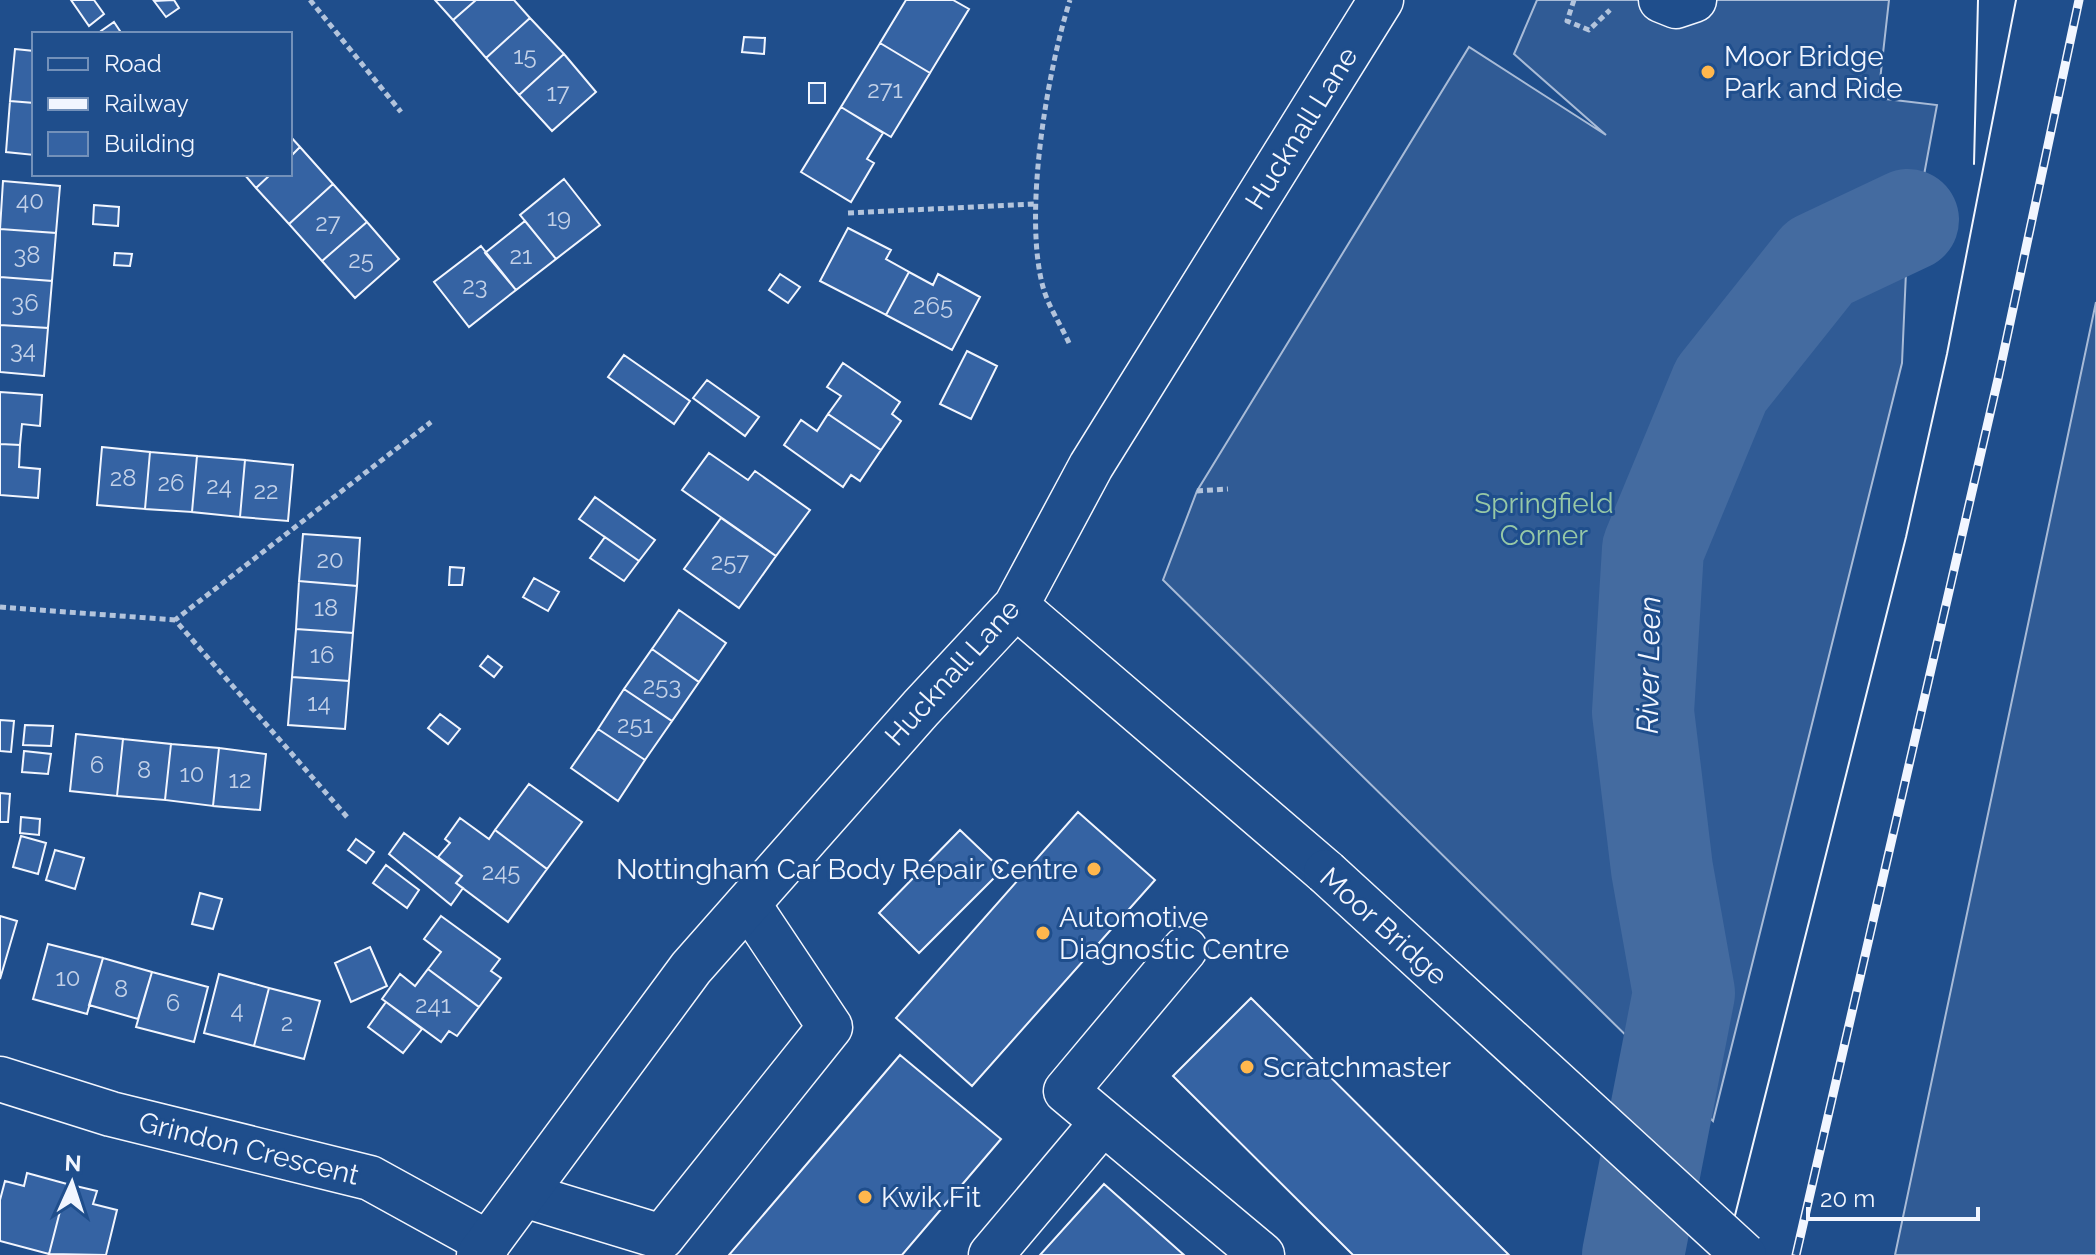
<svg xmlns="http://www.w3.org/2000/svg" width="2096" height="1255" font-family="Raleway,sans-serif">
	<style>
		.built { fill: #305b95; stroke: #a8bbd7; stroke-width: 2 }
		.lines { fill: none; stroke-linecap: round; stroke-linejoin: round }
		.river { stroke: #446ba0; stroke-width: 102 }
		.building { fill: #3563a3; stroke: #f2f6ff; stroke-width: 2 }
		.minor-casing { stroke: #f2f6ff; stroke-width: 47 }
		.major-casing { stroke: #f2f6ff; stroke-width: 47 }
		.path { stroke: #b3c4dc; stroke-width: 5; stroke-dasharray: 6 4; stroke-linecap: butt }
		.minor { stroke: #1f4e8c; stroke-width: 44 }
		.major { stroke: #1f4e8c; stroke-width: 44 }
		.tram { stroke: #f2f6ff; stroke-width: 2 }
		.rail-casing { stroke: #f2f6ff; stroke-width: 9 }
		.rail { stroke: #1f4e8c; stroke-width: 6; stroke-dasharray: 18; stroke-linecap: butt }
		.major-bridge-casing { stroke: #f2f6ff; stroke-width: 47; stroke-linecap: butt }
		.major-bridge { stroke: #1f4e8c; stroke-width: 44 }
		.poi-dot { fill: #ffb74d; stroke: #1f4e8c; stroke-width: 3 }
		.labels { text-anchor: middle; stroke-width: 6; stroke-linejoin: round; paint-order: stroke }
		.number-label { font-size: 24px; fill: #c3d1e8 }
		.poi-label { font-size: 28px; fill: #f2f6ff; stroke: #1f4e8c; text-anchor: start }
		.street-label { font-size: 28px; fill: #f2f6ff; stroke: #1f4e8c }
		.park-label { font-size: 28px; fill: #97c8a6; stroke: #1f4e8c }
		.water-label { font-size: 30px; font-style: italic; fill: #f2f6ff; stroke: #1f4e8c }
	</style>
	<rect width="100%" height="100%" fill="#1f4e8c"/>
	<path class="built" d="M1537 0H1889L1878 98 1937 105 1906 272 1902 363 1713 1121 1163 580 1197 491 1469 47 1606 135 1514 54Z
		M2096 302V1255H1895Z"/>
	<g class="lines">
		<path class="river" d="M1633 1255 1684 993 1662 869 1643 712 1653 549 1721 385 1819 262 1908 220"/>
	</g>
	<path class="building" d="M71 0H94L104 14 89 26Z
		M174 0 179 8 166 17 154 1Z
		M435 0H476L453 20Z
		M476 0H514L530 18 486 58 453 20Z
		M906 0H953L969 9 930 73 880 43Z
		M530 18 564 54 519 95 486 58Z
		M114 22 122 34H103L101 31Z
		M744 37 765 38 764 54 742 52Z
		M880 43 930 73 891 137 841 107Z
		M15 49 34 51V103L10 101Z
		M564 54 596 92 552 131 519 95Z
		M809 83H825V103H809Z
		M10 101 34 103V155L6 152Z
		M841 107 883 133 867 159 874 163 851 202 801 172Z
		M290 136 300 147 290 157Z
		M300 147 333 184 289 224 256 188 271 174H290V157Z
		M244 174H271L256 188Z
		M564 179 600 225 556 259 520 215Z
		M3 181 60 186 56 233 0 229Z
		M333 184 367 222 322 261 289 224Z
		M94 205 119 207 118 226 93 224Z
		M525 221 556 259 516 290 485 253Z
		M367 222 399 259 355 298 322 261Z
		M848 228 891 250 886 259 909 272 886 315 820 281Z
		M0 229 56 233 52 281 0 277Z
		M481 246 516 290 469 327 434 282Z
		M115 253 132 254 130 266 114 265Z
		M909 272 933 285 938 274 980 297 952 350 886 315Z
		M780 274 800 287 788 303 769 290Z
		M0 277 52 281 48 328 0 325Z
		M0 325 48 328 44 376 0 372Z
		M967 351 997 366 971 419 940 404Z
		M624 355 690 401 674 424 608 377Z
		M843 363 900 402 892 414 901 421 881 450 828 414 841 396 827 387Z
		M707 380 759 417 745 436 693 398Z
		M0 392 42 395 40 426 22 424 20 445 0 444Z
		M828 414 881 450 860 481 851 475 843 487 784 445 801 420 817 431Z
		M0 444 20 445 19 467 40 469 38 498 0 495Z
		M102 447 150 452 145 509 97 505Z
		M150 452 197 456 192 512 145 509Z
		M709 453 748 480 755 471 810 510 776 556 682 490Z
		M197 456 245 460 240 517 192 512Z
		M245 460 293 465 288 521 240 517Z
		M595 497 655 540 639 561 579 519Z
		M721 518 776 556 739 608 684 569Z
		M303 534 360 538 357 586 299 581Z
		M605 537 639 561 624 581 590 558Z
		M450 567 464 568 462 585H449Z
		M534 578 559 592 548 611 523 597Z
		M299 581 357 586 353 633 296 629Z
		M679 610 726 643 699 682 652 649Z
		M296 629 353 633 349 681 292 677Z
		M652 649 699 682 672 721 624 689Z
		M488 656 502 667 494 677 480 666Z
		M292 677 349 681 345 729 288 725Z
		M624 689 672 721 645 760 598 729Z
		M440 714 460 729 448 744 428 728Z
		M0 720 14 721 11 752 0 751Z
		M25 725 53 726 51 746 23 745Z
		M598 729 645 760 618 801 571 768Z
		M76 734 123 739 117 796 70 791Z
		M123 739 171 744 165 800 117 796Z
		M171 744 219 748 213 806 165 800Z
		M219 748 266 754 260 810 213 806Z
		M24 751 51 754 48 774 22 772Z
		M529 784 582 822 547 869 495 830Z
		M0 793 10 794 8 822H0Z
		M1078 812 1155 880 972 1086 896 1018Z
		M21 817 40 819 39 835 20 833Z
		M460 818 489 839 495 830 547 869 508 922 456 883 462 876 438 857 450 843 445 839Z
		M960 830 1002 870 919 953 879 913Z
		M404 833 462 876 456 883 463 888 451 905 389 854Z
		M21 836 46 843 38 874 13 867Z
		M356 839 374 852 366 863 348 850Z
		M55 850 84 858 75 889 46 880Z
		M386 865 419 890 407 908 373 883Z
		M200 893 222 899 213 929 192 924Z
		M0 916 17 921 0 979Z
		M441 916 500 959 491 971 501 978 479 1007 428 969 441 952 424 939Z
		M48 944 103 958 87 1014 33 999Z
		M370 947 387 986 351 1002 335 963Z
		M103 958 152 972 138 1019 89 1005Z
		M428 969 479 1007 457 1036 449 1031 441 1042 382 999 400 974 415 986Z
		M152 972 208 987 194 1042 136 1027Z
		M219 974 269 988 254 1046 204 1033Z
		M269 988 320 1001 304 1059 254 1046Z
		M1251 998 1509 1255H1353L1173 1076Z
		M386 1002 422 1029 403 1053 368 1027Z
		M900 1055 1001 1139 902 1255H729Z
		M27 1173 67 1184 49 1254 0 1241V1200L5 1181 24 1186Z
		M67 1184 97 1191 93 1204 117 1210 106 1255 49 1254Z
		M1104 1184 1184 1255H1040Z"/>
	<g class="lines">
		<g class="minor-casing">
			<path id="minor" d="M1661 0 1676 6 1694 0
				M1185 949 1066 1091 1262 1255
				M0 1079 111 1114 370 1178 488 1243
				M524 1195 662 1237 830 1027 748 904
				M991 1255 1103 1122"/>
		</g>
		<g class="major-casing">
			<path id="major" d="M1016 606 1326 872
				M479 1255 691 968 921 708 1016 606 1091 466 1381 0"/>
		</g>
		<path class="path" d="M310 0 401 112
			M1574 0 1567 21 1589 30 1610 10
			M848 213 1035 204
			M1069 343C1061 325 1048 306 1043 287 1023 214 1047 72 1070 0
			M1197 491 1228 489
			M0 607 175 620
			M347 817 175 620 431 422"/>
		<use href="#minor" class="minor"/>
		<use href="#major" class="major"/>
		<path class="tram" d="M1974 164 1978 0
			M1725 1255 1906 537 1947 354 2016 0"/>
		<g class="rail-casing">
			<path id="rail" d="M1796 1255 1998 379 2079 0"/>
		</g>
		<use href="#rail" class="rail"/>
		<g class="major-bridge-casing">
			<path id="major-bridge" d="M1326 872 1744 1255"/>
		</g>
		<use href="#major-bridge" class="major-bridge"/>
	</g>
	<g class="poi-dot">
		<circle cx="1708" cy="72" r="8"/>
		<circle cx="1094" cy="869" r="8"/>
		<circle cx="1043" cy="933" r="8"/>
		<circle cx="1247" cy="1067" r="8"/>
		<circle cx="865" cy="1197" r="8"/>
	</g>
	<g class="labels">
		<g class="number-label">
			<text x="525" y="64">15</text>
			<text x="885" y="98">271</text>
			<text x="558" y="101">17</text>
			<text x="30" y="209">40</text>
			<text x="559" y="226">19</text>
			<text x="328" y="231">27</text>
			<text x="27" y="263">38</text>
			<text x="521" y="264">21</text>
			<text x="361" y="268">25</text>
			<text x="475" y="294">23</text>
			<text x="25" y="311">36</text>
			<text x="933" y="314">265</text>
			<text x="23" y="358">34</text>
			<text x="123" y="486">28</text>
			<text x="171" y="491">26</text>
			<text x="219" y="494">24</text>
			<text x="266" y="499">22</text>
			<text x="330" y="568">20</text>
			<text x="730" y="570">257</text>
			<text x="326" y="616">18</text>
			<text x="322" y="663">16</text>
			<text x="662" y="694">253</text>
			<text x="319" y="711">14</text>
			<text x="635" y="733">251</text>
			<text x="97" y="773">6</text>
			<text x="144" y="778">8</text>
			<text x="192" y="782">10</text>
			<text x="240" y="788">12</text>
			<text x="501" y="880">245</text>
			<text x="68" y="986">10</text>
			<text x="121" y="997">8</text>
			<text x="173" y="1011">6</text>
			<text x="433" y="1013">241</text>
			<text x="237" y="1018">4</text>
			<text x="287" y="1031">2</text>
		</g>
		<g class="poi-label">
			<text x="1724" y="66">Moor Bridge<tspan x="1724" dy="32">Park and Ride</tspan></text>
			<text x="1078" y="879" text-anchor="end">Nottingham Car Body Repair Centre</text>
			<text x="1059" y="927">Automotive<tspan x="1059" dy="32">Diagnostic Centre</tspan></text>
			<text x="1263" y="1077">Scratchmaster</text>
			<text x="881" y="1207">Kwik Fit</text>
		</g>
		<g class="street-label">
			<text transform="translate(1301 128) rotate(-58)" y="10">Hucknall Lane</text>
			<text transform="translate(952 672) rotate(-48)" y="10">Hucknall Lane</text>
			<text transform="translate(1384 926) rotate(42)" y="10">Moor Bridge</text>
			<text transform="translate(249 1148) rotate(14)" y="10">Grindon Crescent</text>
		</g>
		<g class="park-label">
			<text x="1544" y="513">Springfield<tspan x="1544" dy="32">Corner</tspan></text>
		</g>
		<g class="water-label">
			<text transform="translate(1649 665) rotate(-89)" y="10">River Leen</text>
		</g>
	</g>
	<rect x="32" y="32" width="260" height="144" fill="#1f4e8c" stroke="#7391ba" stroke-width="2"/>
	<rect x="48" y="58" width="40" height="12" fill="#1f4e8c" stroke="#7391ba" stroke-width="2"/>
	<text x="104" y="72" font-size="24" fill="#f2f6ff">Road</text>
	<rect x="48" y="98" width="40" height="12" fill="#f2f6ff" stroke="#7391ba" stroke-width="2"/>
	<text x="104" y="112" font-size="24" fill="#f2f6ff">Railway</text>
	<rect x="48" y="132" width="40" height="24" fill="#3563a3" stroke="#7391ba" stroke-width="2"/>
	<text x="104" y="152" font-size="24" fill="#f2f6ff">Building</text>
	<g transform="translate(72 1183) rotate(3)" stroke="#1f4e8c" stroke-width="6" paint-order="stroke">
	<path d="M0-6L14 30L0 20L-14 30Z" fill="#f2f6ff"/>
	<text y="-12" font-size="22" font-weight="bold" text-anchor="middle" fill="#f2f6ff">N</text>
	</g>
	<path d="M1808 1207v12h170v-12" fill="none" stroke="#f2f6ff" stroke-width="4"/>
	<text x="1820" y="1207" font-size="24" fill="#f2f6ff" stroke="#1f4e8c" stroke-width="6" paint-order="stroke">20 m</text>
</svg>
